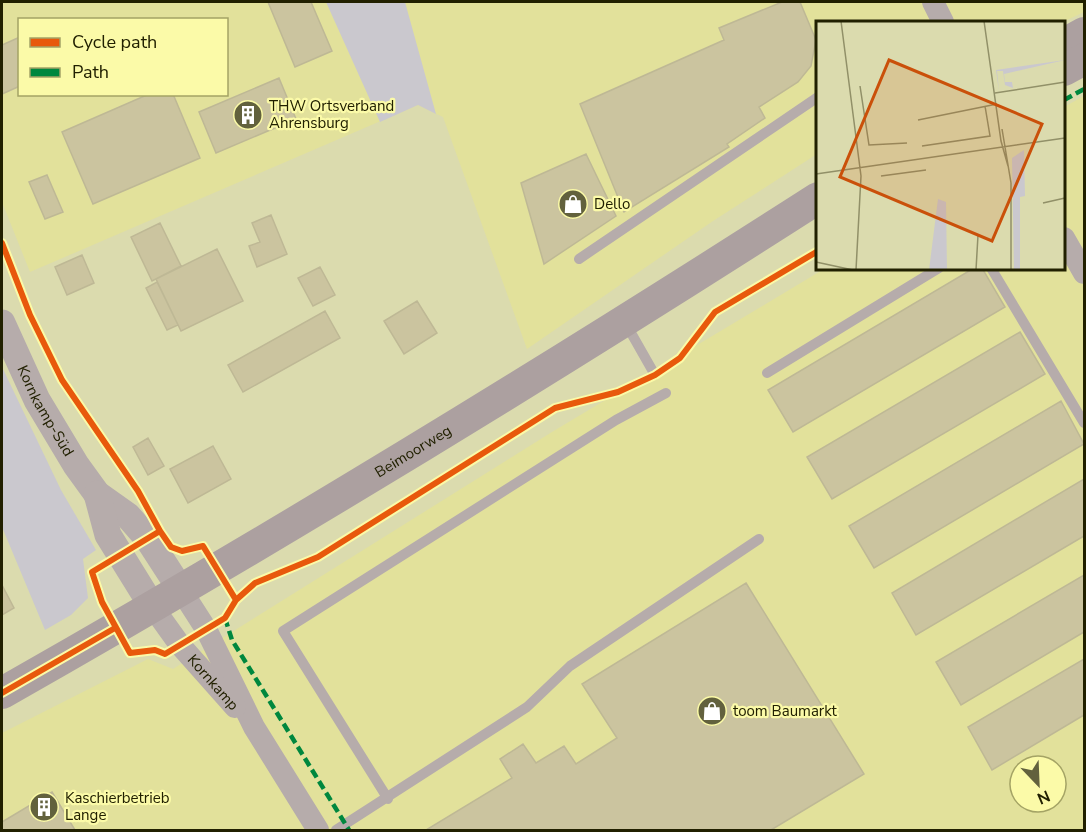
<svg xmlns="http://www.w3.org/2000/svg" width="1086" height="832" font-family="'Nunito Sans',sans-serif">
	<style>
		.built { fill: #e2e19b; fill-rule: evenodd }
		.green { fill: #cac8ce }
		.building { fill: #cbc49f; stroke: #beb895; stroke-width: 1.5 }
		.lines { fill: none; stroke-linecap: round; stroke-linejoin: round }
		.service { stroke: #b6acab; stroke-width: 10 }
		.minor { stroke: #b6acab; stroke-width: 22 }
		.tertiary { stroke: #b6acab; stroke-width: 27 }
		.secondary { stroke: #aca0a0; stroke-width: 32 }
		.quiet { stroke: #00873e; stroke-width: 4.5; stroke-dasharray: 9 4.5; stroke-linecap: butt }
		.cycleway-casing { stroke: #fbfaa8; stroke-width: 10 }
		.cycleway { stroke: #e8590c; stroke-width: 6 }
		.labels { text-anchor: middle; stroke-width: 4.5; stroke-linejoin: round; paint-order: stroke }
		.poi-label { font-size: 15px; fill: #212000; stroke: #fbfaa8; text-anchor: start }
		.street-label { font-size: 15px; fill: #212000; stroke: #fbfaa8 }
		.inset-road { fill: none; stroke: #919068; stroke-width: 1.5 }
		.view { fill: #ca500a; fill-opacity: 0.15; stroke: #ca500a; stroke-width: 3 }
		.inset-edge { fill: none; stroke: #212000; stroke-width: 3 }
	</style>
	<rect width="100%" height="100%" fill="#dbdbae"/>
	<path class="built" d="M2 2H1084V12L1063 22H818L817 154 713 221 527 349 443 117 418 105 30 272 2 202ZM20 20H226V94H20Z
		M1084 96V830H2V733L148 659 173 669 552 432 824 269 1064 268V107ZM1020 766H1056V802H1020Z"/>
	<path class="green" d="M326 2H405L436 114 418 105 380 122Z
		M2 367 61 490 96 550 83 559 88 598 71 615 45 630 2 527Z"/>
	<path class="building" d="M268 2H311L332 51 295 67Z
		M782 2H800L816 40 811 66 798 82 759 107 765 118 727 144 729 147 624 212 580 104 724 40 719 28Z
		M20 37V86L2 94V45Z
		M279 78 296 119 216 153 199 112Z
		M149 94H173L200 158 93 204 62 132Z
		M586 154 616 216 544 264 521 183Z
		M47 175 63 212 45 219 29 182Z
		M271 215 287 254 257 267 249 246 260 242 252 223Z
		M160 223 181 266 152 281 131 237Z
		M217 249 243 301 181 331 156 279Z
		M82 255 94 283 67 295 55 267Z
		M320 267 335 295 313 306 298 278Z
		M974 268H982L1005 307 793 432 768 390Z
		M157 282 178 325 167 330 146 288Z
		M417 301 437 333 404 354 384 321Z
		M325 311 340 338 243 392 228 365Z
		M1020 332 1045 374 832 499 807 457Z
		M1061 401 1084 444 874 568 849 526Z
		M148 438 164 466 148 475 133 447Z
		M213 446 231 479 188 503 170 469Z
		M1084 479V536L916 635 892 593Z
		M1084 575V632L961 705 936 662Z
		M746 583 864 774 771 830H426L512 778 500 759 523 744 536 763 564 746 576 764 617 738 582 684Z
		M2 585 14 608 2 615Z
		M1084 659V715L992 770 968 727Z
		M52 792 75 830H2V822Z"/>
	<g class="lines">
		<path class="service" d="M579 259 818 97
			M991 268 1084 423
			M626 324 655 375
			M767 373 939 268
			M388 799 283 631 616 420 666 393
			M336 830 527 707 570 666 759 539"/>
		<g class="minor">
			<path d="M933 2 943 22"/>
			<path d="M1064 238 1084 273"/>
			<path d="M181 590 206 629 254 727 318 830"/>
			<path id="s1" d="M152 606 180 645 235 707"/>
		</g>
		<g class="tertiary">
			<path id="s2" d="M2 323 37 400 76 465 97 494 128 516 148 539 181 590"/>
			<path d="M97 494 108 535 152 606"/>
		</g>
		<g class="secondary">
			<path d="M1064 44 1084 33"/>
			<path d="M1064 70 1084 59"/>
			<path id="s3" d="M2 693C279 536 550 370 818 198"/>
		</g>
		<path class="quiet" d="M1064 100 1084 89
			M225 618 232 640 349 830"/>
		<g class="cycleway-casing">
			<path id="cycleway" d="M2 243 30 315 62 380 138 491 160 531 171 547 182 551 203 546 236 600
				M160 531 92 572 102 602 130 653 155 650 165 654 225 618 236 600 255 583 318 557 555 408 618 392 655 375 680 358 715 312 818 251
				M2 693 115 628"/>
		</g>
		<use href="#cycleway" class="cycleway"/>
	</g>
	<defs>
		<g id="building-disc" transform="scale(1.5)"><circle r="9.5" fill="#62613d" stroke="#fbfaa8"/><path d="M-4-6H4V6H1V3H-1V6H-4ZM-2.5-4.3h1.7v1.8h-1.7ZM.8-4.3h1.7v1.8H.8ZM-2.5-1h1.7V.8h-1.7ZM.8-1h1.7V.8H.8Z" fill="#fff"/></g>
		<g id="shop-disc" transform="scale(1.5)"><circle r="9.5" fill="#62613d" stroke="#fbfaa8"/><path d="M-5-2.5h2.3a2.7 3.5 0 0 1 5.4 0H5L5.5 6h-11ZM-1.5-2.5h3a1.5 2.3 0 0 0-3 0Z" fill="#fff"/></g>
	</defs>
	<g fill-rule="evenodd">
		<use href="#building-disc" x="248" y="115"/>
		<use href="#shop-disc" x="573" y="204"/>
		<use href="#shop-disc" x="712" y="711"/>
		<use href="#building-disc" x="44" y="807"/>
	</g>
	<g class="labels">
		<g class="poi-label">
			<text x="269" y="111">THW Ortsverband<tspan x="269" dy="17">Ahrensburg</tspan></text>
			<text x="594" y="209">Dello</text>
			<text x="733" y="716">toom Baumarkt</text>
			<text x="65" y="803">Kaschierbetrieb<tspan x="65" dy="17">Lange</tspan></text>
		</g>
		<g class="street-label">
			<text dy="5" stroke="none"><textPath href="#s2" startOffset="98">Kornkamp-Süd</textPath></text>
			<text dy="5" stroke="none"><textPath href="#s3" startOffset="477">Beimoorweg</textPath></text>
			<text dy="5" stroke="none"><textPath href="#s1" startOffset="98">Kornkamp</textPath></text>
		</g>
	</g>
	<g transform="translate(816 21)">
		<rect width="249" height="249" fill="#dbdbae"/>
		<path d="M249 39 188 53 189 61H196L197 67 189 64 187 50H181L183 70 180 49ZM208 129 209 175 204 176V249H198L196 137ZM122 178 130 181 131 249H113Z" fill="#cac8ce"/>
		<path class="inset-road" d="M25 0 45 155 40 249M168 0 185 120 192 145M44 65 53 124 91 122M179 72 249 61M102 99 181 83M186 108 195 162V249M106 125 174 115 169 85M0 153 249 117M65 155 110 149M227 182 249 177M0 241 37 249M160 249 162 214"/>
		<path class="view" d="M73 39 226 103 176 220 24 156Z"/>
		<rect width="249" height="249" class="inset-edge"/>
	</g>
	<rect width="1086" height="832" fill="none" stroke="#212000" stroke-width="6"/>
	<rect x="18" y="18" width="210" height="78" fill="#fbfaa8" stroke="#a4a365" stroke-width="1.5"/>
	<rect x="30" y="38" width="30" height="9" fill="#e8590c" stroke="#a4a365" stroke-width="1.5"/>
	<text x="72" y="48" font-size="18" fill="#212000">Cycle path</text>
	<rect x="30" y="68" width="30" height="9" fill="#00873e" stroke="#a4a365" stroke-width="1.5"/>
	<text x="72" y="78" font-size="18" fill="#212000">Path</text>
	<g transform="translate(1038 784) rotate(157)"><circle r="28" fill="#fbfaa8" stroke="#a4a365" stroke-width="1.5"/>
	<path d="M0-4.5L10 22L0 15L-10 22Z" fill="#62613d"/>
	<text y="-9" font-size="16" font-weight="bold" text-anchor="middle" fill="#212000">N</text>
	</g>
</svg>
